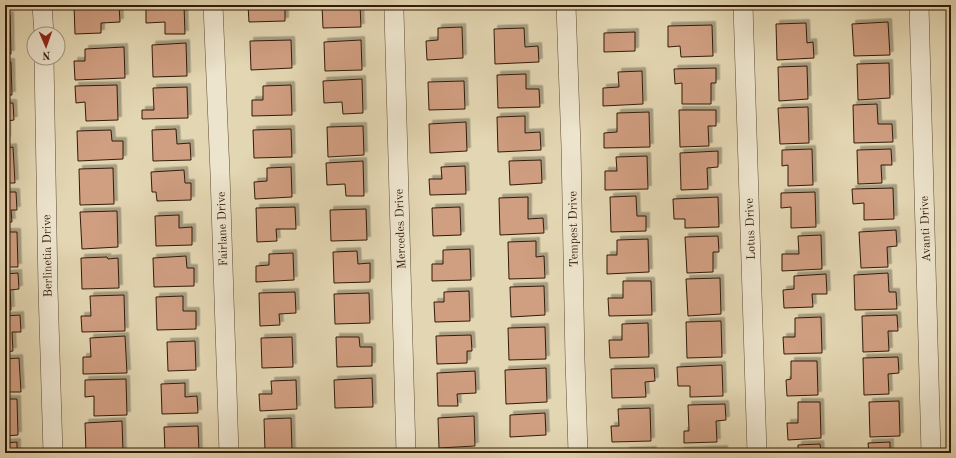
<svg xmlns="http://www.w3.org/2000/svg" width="956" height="458" font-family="'Old Standard TT',serif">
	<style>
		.building { fill: #d09e81; stroke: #321b07; filter: url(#shadow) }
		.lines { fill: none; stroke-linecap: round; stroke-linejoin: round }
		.minor-casing { stroke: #5e4a32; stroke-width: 20 }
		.minor { stroke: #ede4cd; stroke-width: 19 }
		.labels { text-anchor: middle; stroke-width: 3.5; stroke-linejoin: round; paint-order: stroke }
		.street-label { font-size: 12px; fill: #321b07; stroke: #ede4cd }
	</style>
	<defs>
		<filter id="shadow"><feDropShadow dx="3.5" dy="-3.5" stdDeviation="0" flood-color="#0004"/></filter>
	</defs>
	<rect width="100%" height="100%" fill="#e3d6b2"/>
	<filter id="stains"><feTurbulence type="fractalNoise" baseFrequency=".005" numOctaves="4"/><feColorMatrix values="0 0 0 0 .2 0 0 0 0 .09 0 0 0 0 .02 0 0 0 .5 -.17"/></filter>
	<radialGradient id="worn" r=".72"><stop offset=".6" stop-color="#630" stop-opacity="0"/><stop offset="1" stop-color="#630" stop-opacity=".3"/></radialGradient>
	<path class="building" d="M74 5H119L120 22 101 23V33L75 34Z
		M146 5H184L185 34H165V22L146 23Z
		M248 5H285V21L249 22Z
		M322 5H360L361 27 323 28Z
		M10 15 11 54H5V16Z
		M888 22 890 55 854 56 852 24Z
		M806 23 807 43 813 42 814 58 777 60 776 24Z
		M712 25 713 56 681 57 680 46 668 47V26Z
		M462 27 463 58 427 60 426 41 438 40V28Z
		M524 28 525 47 538 46 539 62 495 64 494 29Z
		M635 32V51L604 52V33Z
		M291 40 292 68 251 70 250 41Z
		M361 40 362 70 325 71 324 42Z
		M186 43 187 76 153 77 152 45Z
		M124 47 125 78 75 80 74 61H85V49Z
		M5 62H11L12 95H5Z
		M889 63 890 98 858 100 857 64Z
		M807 66 808 99 779 101 778 67Z
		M716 68V83H711V104H682V83L675 84 674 69Z
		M642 71 643 104 603 106V88L619 87 618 72Z
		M526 74V89H539L540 107 498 108 497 75Z
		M362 79 363 113 343 114 342 102 324 103 323 81Z
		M464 81 465 109 429 110 428 82Z
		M117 85 118 120 86 121 85 102 76 103 75 86Z
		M291 85 292 115 252 116V100H263V86Z
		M187 87 188 118 142 119V110H154L153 88Z
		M5 103H13L14 120 7 121V140H5Z
		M877 104 878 124H892L893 142 854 143 853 105Z
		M808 107 809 143 780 144 778 108Z
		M679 110H716V126H708L709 146 680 147Z
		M649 112 650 147 604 148V133L617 132V113Z
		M525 116V133L540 132 541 150 498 152 497 117Z
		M466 122 467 151 430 153 429 124Z
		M363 126 364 155 328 157 327 127Z
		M176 129 177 144 190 143 191 160 153 161 152 130Z
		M291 129 292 157 254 158 253 130Z
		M111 130 112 141H123V159L78 161 77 131Z
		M13 147 15 183H5V148Z
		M812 149 813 185 788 186V165L782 166V150Z
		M891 149 892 165H881L882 183 858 184 857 150Z
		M718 151V167L707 168 708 189 681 190 680 153Z
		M647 156 648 189 605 190V171H617L616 157Z
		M541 160 542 183 510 185 509 161Z
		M363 161 364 196H346L345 184 327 185 326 163Z
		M465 166 466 194 430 195 429 179H442L441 167Z
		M291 167 292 197 255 199 254 182 267 181V168Z
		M113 168 114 204 80 205 79 169Z
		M184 170 185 183H191V200L157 201 156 192H152L151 172Z
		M893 188 894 219 864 220V203L853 204 852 189Z
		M5 192H16L17 210H11L12 222H5Z
		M815 192 816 227 791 228V207L781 208V193Z
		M636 196 637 216H646V231L611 232 610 197Z
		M528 197V219L543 218 544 233 500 235 499 198Z
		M718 197 719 227 685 228V219H674L673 199Z
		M295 207 296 229H276L277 241 257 242 256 208Z
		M460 207 461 235 433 236 432 208Z
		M366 209 367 240 331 241 330 210Z
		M117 211 118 247 82 249 80 212Z
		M179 215V228L192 227V245L156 246 155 216Z
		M896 230 897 246 887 247 888 267 861 268 859 232Z
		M5 232H17L18 267H5Z
		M821 235 822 269 782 271V254H799L798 236Z
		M718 236 719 252H713V272L687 273 685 237Z
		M648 239 649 272 607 274V255H617V240Z
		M536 241V257L544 256 545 278 509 279 508 242Z
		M470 249 471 280 432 281V264H443V250Z
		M357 251 358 264 370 263V282L334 283 333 252Z
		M293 253 294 280 256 282V266L269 265V254Z
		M186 256 187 268H194V286L154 287 153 258Z
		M107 257 108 259 118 258 119 288 82 289 81 258Z
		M18 273 19 289 10 290 11 310H5V274Z
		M888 273 889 292H896L897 309 855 310 854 275Z
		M826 274 827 294H812L813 307 784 308 783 290 794 289V276Z
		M720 278 721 314 688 316 686 279Z
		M623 281H651L652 315 609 316 608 298H623Z
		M544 286 545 315 511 317 510 287Z
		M469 291 470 321 435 322 434 302H444V292Z
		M295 292 296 313 279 314 280 325 260 326 259 293Z
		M369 293 370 323 335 324 334 294Z
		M124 295 125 331 82 332 81 316H91L90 296Z
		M183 296V311H196V329L157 330 156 297Z
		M20 315 21 332H12L13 351 5 352V316Z
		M897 315 898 331H888L889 351 863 352 862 316Z
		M821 317 822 353 784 354 783 337H795V318Z
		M721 321 722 357 687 358 686 322Z
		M648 323 649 357 610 358 609 340H622V324Z
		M545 327 546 359 509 360 508 328Z
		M471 335 472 351H467V363L437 364 436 336Z
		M125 336 127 373 83 374V357H91L90 338Z
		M292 337 293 367 262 368 261 338Z
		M336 337H359L360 347H372V366L337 367Z
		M195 341 196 370 168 371 167 342Z
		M898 357 899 373 888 374 889 394 864 395 863 358Z
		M19 358 21 392H5V359Z
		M791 361H817L818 395 787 396 786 380 791 379Z
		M722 365 723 396 690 397V386H678L677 367Z
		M546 368 547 402 506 404 505 370Z
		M654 368 655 381 645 382 646 397 612 398 611 369Z
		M475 371 476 393 457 394 458 406H438L437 373Z
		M372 378 373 407 335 408 334 380Z
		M126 379 127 415 94 416V396L85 397V380Z
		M296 380 297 409 260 411 259 394H272L271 381Z
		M185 383V397L197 396 198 413 162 414 161 384Z
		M5 399H17L18 435 5 436Z
		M899 401 900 436 870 437 869 402Z
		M798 402H820L821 438 788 440 787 423H798Z
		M725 404 726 420 716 421 717 442 684 443V431H689L688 405Z
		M650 408 651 441 612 442 611 426H619L618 409Z
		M545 413 546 435 510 437V415Z
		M474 416 475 446 439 448 438 418Z
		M291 418 292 451 265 452 264 419Z
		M122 421 123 453H86L85 423Z
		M198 426 199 453H165L164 427Z
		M17 442V453H5V443Z
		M890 442V453H869L868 443Z
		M820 444 821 453H798V445Z
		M724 449V453H680V451Z
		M653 450V453H626V451Z"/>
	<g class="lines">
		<g class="minor-casing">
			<path id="minor" d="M42 5 44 34
				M213 5 220 173 229 453
				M395 5 394 11 406 453
				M566 5 571 147 575 360 578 453
				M743 5 757 453
				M919 5 931 453
				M44 58 48 289 53 453"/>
		</g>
		<use href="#minor" class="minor"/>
	</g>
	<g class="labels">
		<g class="street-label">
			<text transform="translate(222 229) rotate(-92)" y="4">Fairlane Drive</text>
			<text transform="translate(400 229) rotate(-92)" y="4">Mercedes Drive</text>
			<text transform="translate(573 229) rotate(-91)" y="4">Tempest Drive</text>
			<text transform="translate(750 229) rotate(-92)" y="4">Lotus Drive</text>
			<text transform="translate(925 229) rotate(-92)" y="4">Avanti Drive</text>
			<text transform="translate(47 256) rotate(-91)" y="4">Berlinetia Drive</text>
		</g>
	</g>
	<rect width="956" height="458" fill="none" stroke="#e3d6b2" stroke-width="20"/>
	<rect x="6" y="6" width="944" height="446" fill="none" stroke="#321b07" stroke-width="2"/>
	<rect x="10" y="10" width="936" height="438" fill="none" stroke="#321b07"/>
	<g transform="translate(46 46) rotate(178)"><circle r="19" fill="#ede4cd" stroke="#a2947e"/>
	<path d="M0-3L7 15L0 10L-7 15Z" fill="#8f2418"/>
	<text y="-6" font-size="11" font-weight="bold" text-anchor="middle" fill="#321b07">N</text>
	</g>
	<rect width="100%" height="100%" filter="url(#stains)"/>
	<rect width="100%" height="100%" fill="url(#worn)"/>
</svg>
